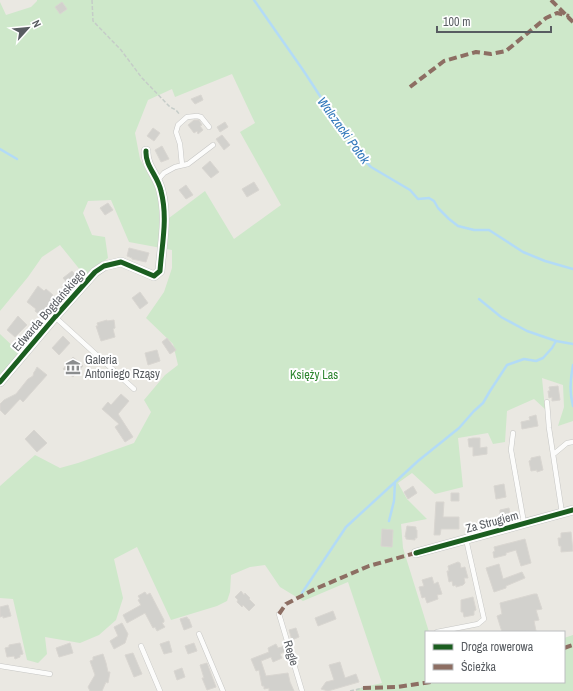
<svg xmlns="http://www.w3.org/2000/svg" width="573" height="691" font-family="'Archivo Narrow',sans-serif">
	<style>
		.green { fill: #cee8ca; fill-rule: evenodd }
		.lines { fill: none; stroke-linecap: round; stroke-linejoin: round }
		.stream { stroke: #b3dbf6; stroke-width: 2.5 }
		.building { fill: #d2d1cd; stroke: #d9d6d1 }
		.service-casing { stroke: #c6c6c4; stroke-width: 5.5 }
		.minor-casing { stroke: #c6c6c4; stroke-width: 10 }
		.path { stroke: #c5ccc8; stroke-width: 1.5; stroke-dasharray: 4 2; stroke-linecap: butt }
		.service { stroke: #fcfcfb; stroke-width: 4.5 }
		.minor { stroke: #fcfcfb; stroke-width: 9 }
		.quiet { stroke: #8d6e63; stroke-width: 4; stroke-dasharray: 8 4; stroke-linecap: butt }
		.cycleway-casing { stroke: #fff; stroke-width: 8 }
		.cycleway { stroke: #1b5e20; stroke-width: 5 }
		.labels { text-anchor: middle; stroke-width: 4; stroke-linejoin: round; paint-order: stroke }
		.street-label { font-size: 12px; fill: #585c61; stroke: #fff }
		.poi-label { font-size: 12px; fill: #585c61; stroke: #fff; text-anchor: start }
		.park-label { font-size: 12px; fill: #2c852e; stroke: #fff }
		.water-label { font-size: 13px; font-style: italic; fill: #3077ba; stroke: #fff }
	</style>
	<rect width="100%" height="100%" fill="#eae8e2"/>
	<path class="green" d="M37 0H573V421L558 426 564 407 563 385 542 378 545 409 534 399 507 411 505 442 493 444 488 433 458 438 463 487 435 494 412 473 398 483 407 499 427 519 401 524 403 548 429 632H426V682H564V638L573 635V691H356V689L382 683 348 582 303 601 280 587 265 565 250 567 231 575 230 592 227 601 217 606 171 620 137 547 114 559 123 598 116 620 99 635 80 643 45 637 47 654 38 663 27 660 13 599 0 598V486L35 455 60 468 78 463 134 443 151 412 144 400 165 375 178 365 173 344 146 318 164 292 172 268V250L129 242 111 200 88 201 83 213 92 235 105 237 108 258 85 276 60 245 42 257 28 277 0 311V2L6 15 31 7 37 1ZM232 74 255 123 240 132 281 205 234 239 205 191 161 224 157 190 140 159 135 133 148 100 172 89 175 97Z
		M0 334 20 353 0 378Z"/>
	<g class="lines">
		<path class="stream" d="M254 0 303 70 358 154 371 167 410 190 418 199 429 198 434 201 438 208 449 219 458 226 474 230H489L523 252 545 261 573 269
			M0 149 17 159
			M479 299 501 317 527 331 556 341
			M573 365C570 380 569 392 573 406
			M389 521 394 501 395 482
			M302 593 346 527 418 461 459 428 474 411 483 403 490 391 507 365 524 359 536 361 543 358 552 348 556 341 573 344"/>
	</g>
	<path class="building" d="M62 2 67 9 60 14 55 7Z
		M201 95 203 100 195 104 191 99Z
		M194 120H199L202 125 200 126 203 130 198 134 197 131 194 133 188 125Z
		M225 122 228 127 220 132 217 127Z
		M153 128 160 133 154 141 147 136Z
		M222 135 230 145 224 150 216 139Z
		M162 146 169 159 161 162 155 150Z
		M210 161 219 172 211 178 202 168Z
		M254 182 259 190 247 197 242 189Z
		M186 185 193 195 186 199 179 190Z
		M108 203 113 210 105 215 100 208Z
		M129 248 149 253 146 262 132 259V258L127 256Z
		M72 271 77 277 74 279 75 281 70 286 63 278Z
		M38 286 44 291 46 289 53 295 51 297 54 299 51 304 52 305 46 312 43 310 39 314 35 311 36 309 27 302Z
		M140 292 148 303 140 309 132 298Z
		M18 316 27 325 15 337 7 330Z
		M107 320V321L114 320 115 328 113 329 115 337 101 341 96 326H98L97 323Z
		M63 336 70 343 59 355 52 348Z
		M167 338 176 350 170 354 162 342Z
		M157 350 160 361 148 365 145 353Z
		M73 357 83 366 73 377 63 369Z
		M37 367 47 375 23 402 20 399 5 415 0 410V404L4 400 16 394 28 379 33 376 34 372 35 371Z
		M558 386 560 400 552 401V397L549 398 548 391H550L549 387Z
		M121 394 129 401 118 414 133 437 125 442 115 427 119 424 102 409 108 402 111 405Z
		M536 415 538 426 522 429 521 422 530 420 529 417Z
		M34 430 47 443 37 452 25 439Z
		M473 438H480V448L487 447V454L473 456V447H469L468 439Z
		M540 456 543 470 537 472V470L531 471 529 461 531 460V458Z
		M504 484 506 497 496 499 494 486Z
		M413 486 417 493 408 499 404 492Z
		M451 493H459V501H451Z
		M436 502H444L443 517H459V529H441L440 535H434Z
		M509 508 511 520 500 522V510Z
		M407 526 416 527V530H417V538H415V540L406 539V537H405Z
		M382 529 393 530 392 547 381 546Z
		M571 532 573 551 561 552V546H559L558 538H561V533Z
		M525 539 531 563 521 566 516 550 506 553V555L494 558 493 552 495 551 494 547Z
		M458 562 460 563 461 568 465 567 468 578H464L465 583 463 585 456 587V585L453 586 452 581 449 582 447 571H449L448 566Z
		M499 564 503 579 522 572 525 578 506 586V588L494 592 486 568Z
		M432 577 434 584 438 582 442 594 437 595 438 599 427 603 425 597 422 598 419 587 424 586 422 580Z
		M241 591 244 595 245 593 250 598 249 599 255 605 249 611 243 605 242 607 237 602 238 600 235 597Z
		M145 592 147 595 150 593 164 620V622L162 623 165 627 157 631 155 627 153 628 145 613 127 623 123 615 141 605 138 600 140 599 138 596Z
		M534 594H537L542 609 536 610 539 620 534 621 536 631 502 632 497 616 502 614 500 603Z
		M473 597 476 610 474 611V615L464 617 463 612H461V600Z
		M8 605 11 616 3 618V616L0 617V607Z
		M333 611 336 619 318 626 315 618Z
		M187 617 188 619H189L192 627 184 630 180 619Z
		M122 623 128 634 125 643 114 649 110 641 118 636 114 627Z
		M296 628 299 637 292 640 289 630Z
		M169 641 172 652 164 654 160 644Z
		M20 643 23 654 20 655V657L15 659 14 656 7 657 5 648 9 647V645Z
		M70 643 73 653 59 657 56 648Z
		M194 643 197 651 188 654 185 646Z
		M276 644 278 648 285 646 286 651 280 654 282 658 273 662 271 657 261 661 266 676 288 673 290 682 294 691H269V688L264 689V686H262L259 670 256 671 251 659 269 652 268 648Z
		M133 653 142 674 134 677 125 655Z
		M103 654 106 663 108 672H110L108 683 106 682 102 691H90L88 687 95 675 90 661 93 660V657Z
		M340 662 345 678 356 674 359 682 328 691 321 689 326 682 334 680 329 665Z
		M207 663 216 687 207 690 202 678H204L200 665Z
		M182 668 185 677 177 680 174 671Z"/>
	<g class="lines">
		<g class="service-casing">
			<path id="service" d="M182 165 180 144 176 132 178 125 187 117 197 116 201 117 209 127
				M157 181 164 173 175 167 188 164 213 145
				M55 317 134 389
				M547 402 549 428 562 513
				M513 433 511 450 524 523
				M555 453 567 443 573 442
				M279 614 302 691
				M437 632 478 624 484 619 466 539
				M199 634 223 691
				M141 646 160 691
				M0 666 50 674"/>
		</g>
		<g class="minor-casing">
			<path id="minor" d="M0 382 55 317 95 272 104 266 121 262 154 276 160 271C162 243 168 218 161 191 158 176 145 166 146 151
				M416 553 573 510"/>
		</g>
		<path class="path" d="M92 0 93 21 121 50 142 78 170 107 176 110 180 115
			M350 691 363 688"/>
		<use href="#service" class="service"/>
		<use href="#minor" class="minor"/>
		<path class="quiet" d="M551 0 573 22
			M410 87 444 61 476 52 491 54 506 51 546 18 557 13 569 16
			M279 614 286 604 315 589 369 566 419 552
			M564 648 573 645
			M363 688 397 687 431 682"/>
		<g class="cycleway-casing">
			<path id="cycleway" d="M0 382 55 317 95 272 104 266 121 262 154 276 160 271C162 243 168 218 161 191 158 176 145 166 146 151
				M416 553 573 510"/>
		</g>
		<use href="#cycleway" class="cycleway"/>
	</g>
	<defs>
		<g id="museum-bare" transform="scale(1.2)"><path d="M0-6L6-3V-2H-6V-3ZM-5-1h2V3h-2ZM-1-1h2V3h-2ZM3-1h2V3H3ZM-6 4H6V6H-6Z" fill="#8b8d8e" stroke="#fff" stroke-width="2.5" paint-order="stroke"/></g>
	</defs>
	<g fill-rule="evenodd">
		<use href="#museum-bare" x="73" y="367"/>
	</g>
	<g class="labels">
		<g class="street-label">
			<text transform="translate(49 310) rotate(-49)" y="4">Edwarda Bogdańskiego</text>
			<text transform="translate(492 522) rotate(-15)" y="4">Za Strugiem</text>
			<text transform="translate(291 653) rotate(73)" y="4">Regle</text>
		</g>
		<g class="poi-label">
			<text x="85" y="364">Galeria<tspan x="85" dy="14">Antoniego Rząsy</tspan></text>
		</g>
		<g class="park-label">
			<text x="314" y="379">Księży Las</text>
		</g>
		<g class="water-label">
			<text transform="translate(344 130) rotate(54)" y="5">Walczacki Potok</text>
		</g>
	</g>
	<rect x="425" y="631" width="140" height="52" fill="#ffffff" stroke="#bcbec0"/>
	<rect x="433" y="644" width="20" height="6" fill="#1b5e20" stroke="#bcbec0"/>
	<text x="461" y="651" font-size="12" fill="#585c61">Droga rowerowa</text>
	<rect x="433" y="664" width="20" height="6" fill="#8d6e63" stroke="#bcbec0"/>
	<text x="461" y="671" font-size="12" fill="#585c61">Ścieżka</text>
	<g transform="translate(28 28) rotate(63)" stroke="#ffffff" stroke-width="3" paint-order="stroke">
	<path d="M0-3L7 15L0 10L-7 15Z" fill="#585c61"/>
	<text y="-6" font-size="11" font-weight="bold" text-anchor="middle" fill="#585c61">N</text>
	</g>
	<path d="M437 26v6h114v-6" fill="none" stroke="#585c61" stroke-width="2"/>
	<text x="443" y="26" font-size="12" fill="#585c61" stroke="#ffffff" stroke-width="3" paint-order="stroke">100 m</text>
</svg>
